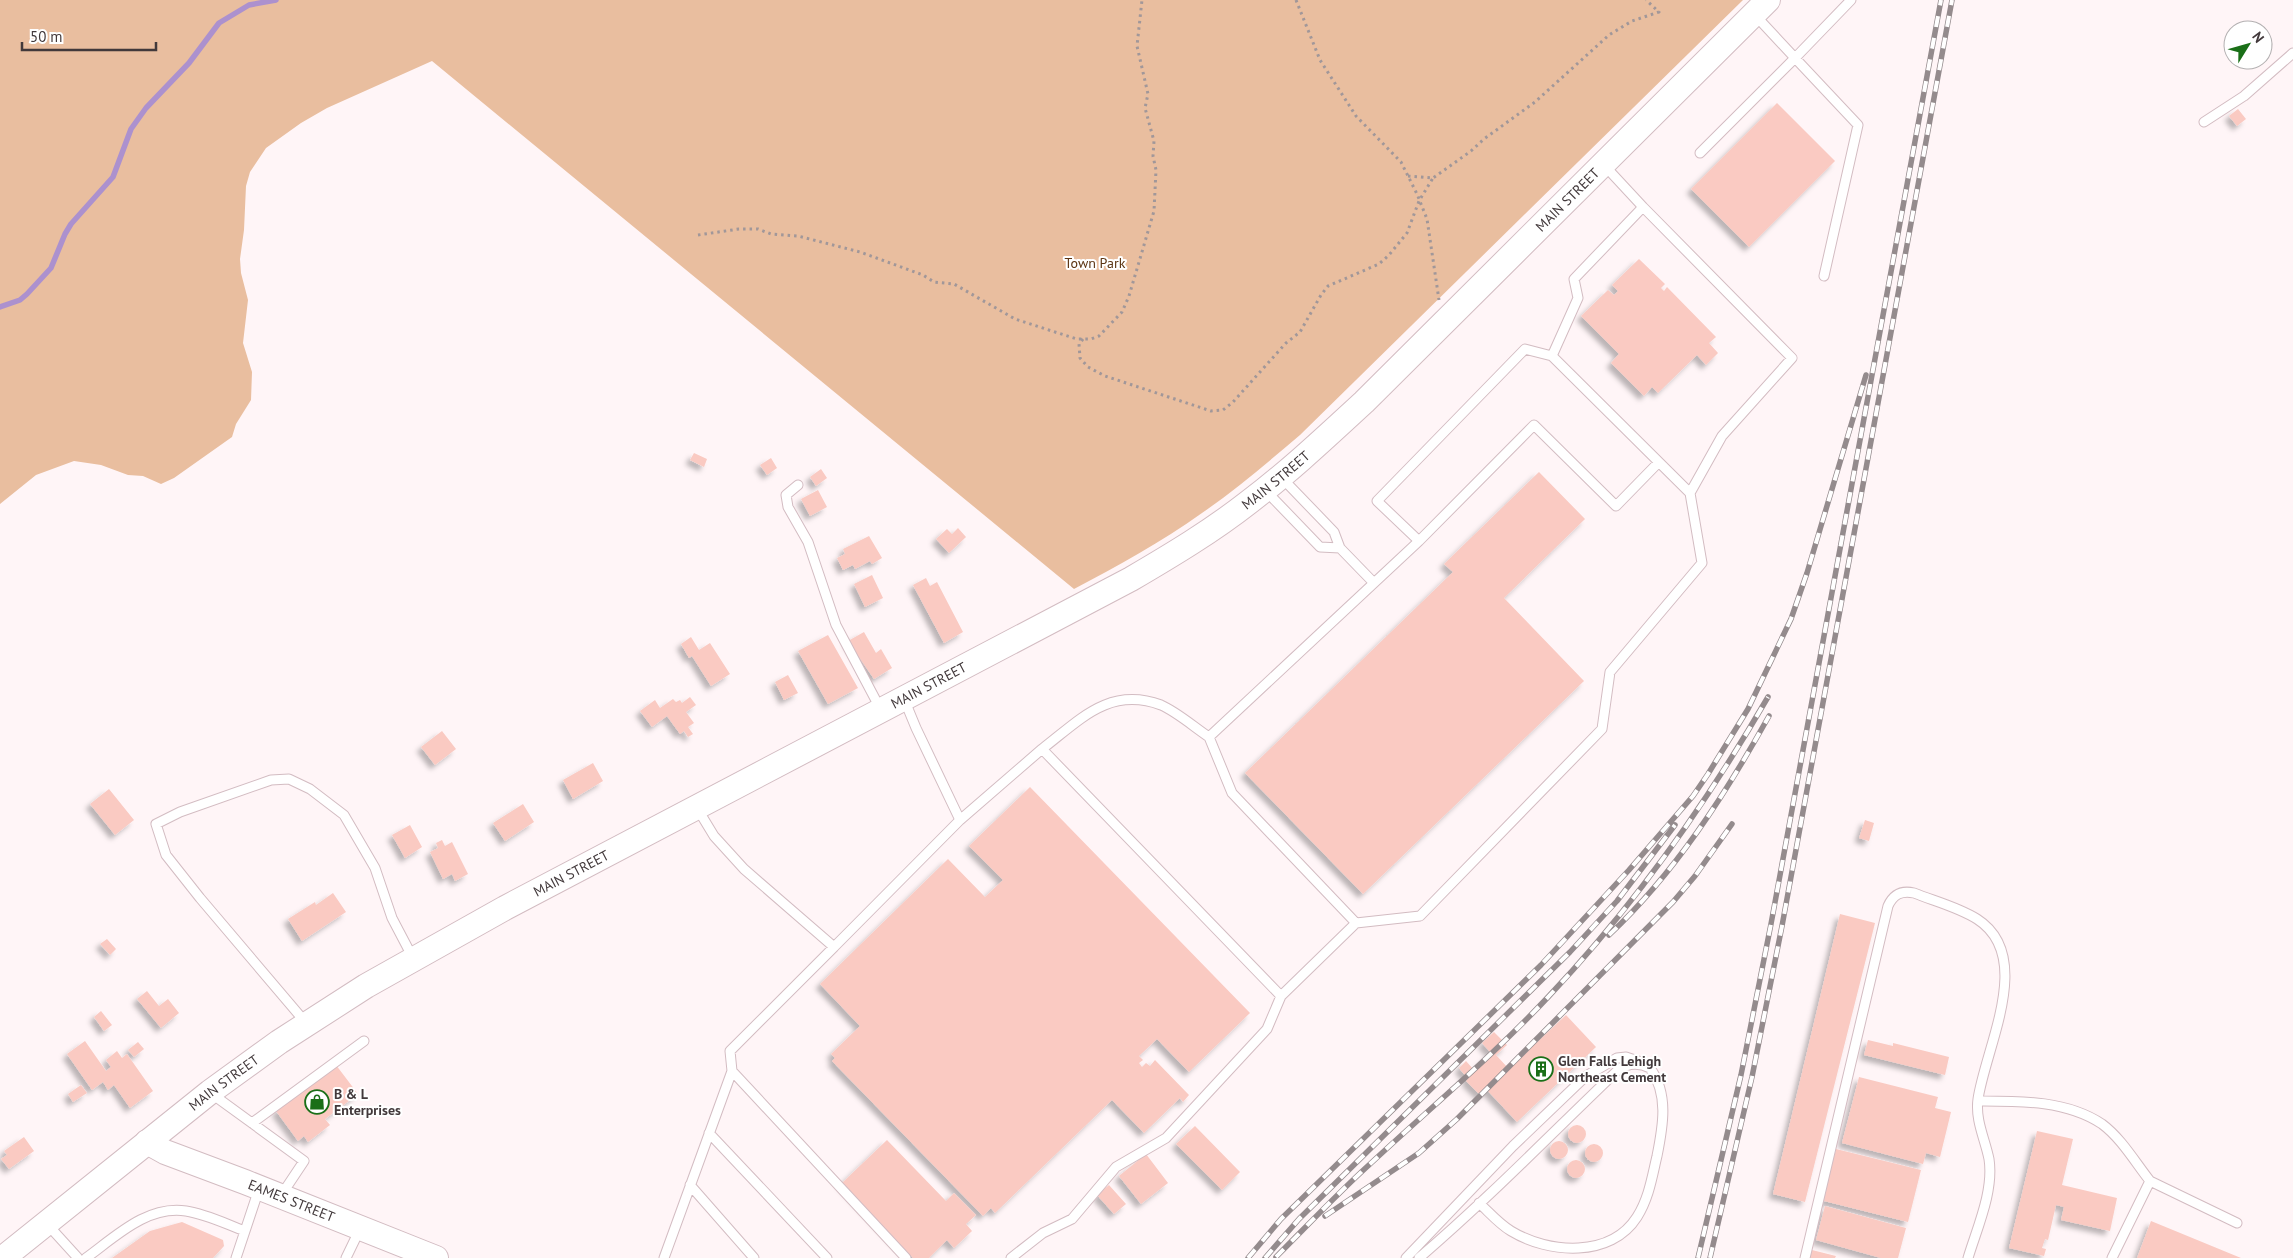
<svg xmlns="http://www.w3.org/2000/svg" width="2293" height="1258" font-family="'PT Sans',sans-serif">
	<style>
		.green { fill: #e9be9f }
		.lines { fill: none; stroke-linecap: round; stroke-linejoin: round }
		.stream { stroke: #ac91ce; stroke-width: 5.5 }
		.building { fill: #facac2; filter: url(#shadow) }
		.lane-casing { stroke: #d3bcc2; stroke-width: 11 }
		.secondary-casing { stroke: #d3bcc2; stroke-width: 26 }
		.path { stroke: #a19799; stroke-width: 3; stroke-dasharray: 2.5 4; stroke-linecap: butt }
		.lane { stroke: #fff; stroke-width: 9 }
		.secondary { stroke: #fff; stroke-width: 24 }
		.rail-casing { stroke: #948b8d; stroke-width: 5.5 }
		.rail { stroke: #fff; stroke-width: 4; stroke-dasharray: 11; stroke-linecap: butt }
		.labels { text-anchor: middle; stroke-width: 4; stroke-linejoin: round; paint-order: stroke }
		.street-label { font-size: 14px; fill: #42393b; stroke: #fff }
		.park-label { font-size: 14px; fill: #5b3311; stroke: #fff }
		.poi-label { font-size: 14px; font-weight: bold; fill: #42393b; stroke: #fff; text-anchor: start }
	</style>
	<defs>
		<filter id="shadow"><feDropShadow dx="-4.5" dy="4.5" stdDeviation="2.5" flood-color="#0004"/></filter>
	</defs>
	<rect width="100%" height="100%" fill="#fff5f7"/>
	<path class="green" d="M0 0H1743L1300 435C1268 462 1237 489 1202 513 1161 542 1118 566 1074 589L432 61 327 108 301 123 266 148 250 172 246 186 244 230 240 259 241 273 248 300 243 343 252 372 251 400 236 424 232 437 174 478 161 484 143 476 128 475 101 465 74 461 36 475 0 504Z"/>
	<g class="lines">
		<path class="stream" d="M0 307 20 300 27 294 51 268 65 234 71 224 113 177 131 129 146 108 189 63 219 23 249 5 276 0"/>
	</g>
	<path class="building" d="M1777 103 1835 161 1749 247 1691 189Z
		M2238 109 2246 119 2237 126 2229 116Z
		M1639 259 1665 284 1661 288 1664 291 1667 287 1716 337 1709 343 1718 353 1706 365 1697 355 1658 393 1652 387 1644 396 1611 363 1619 354 1581 316 1608 290 1614 295 1618 291 1612 285Z
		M694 453 707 459 704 467 690 460Z
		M771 458 777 468 767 475 760 465Z
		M821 469 827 478 816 486 810 477Z
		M1539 472 1585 519 1504 598 1584 681 1363 894 1245 773 1453 572 1444 564Z
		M818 490 827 507 810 516 801 499Z
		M958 528 966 537 949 553 936 539 947 529 952 534Z
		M869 536 882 558 872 564 870 561 855 569 853 565 843 570 837 558 845 554 843 549Z
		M872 575 883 598 865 607 854 584Z
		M926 578 930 586 937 582 963 632 944 643 913 585Z
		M864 632 876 653 881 649 892 668 874 679 848 641Z
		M828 635 858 688 828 704 798 651Z
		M691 637 699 650 710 643 730 674 711 686 692 656 689 658 681 644Z
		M788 675 798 693 784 700 775 682Z
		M690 697 696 705 686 712 694 723 688 727 693 734 688 737 684 731 680 734 667 716 652 727 640 711 655 700 660 708 673 699 676 702 680 700 682 703Z
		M442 731 456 749 435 765 421 747Z
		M593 763 603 781 573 799 563 780Z
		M1030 787 1250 1013 1189 1072 1157 1039 1139 1056 1143 1060 1139 1063 1142 1067 1146 1063 1150 1066 1155 1060 1189 1095 1183 1102 1180 1098 1144 1133 1112 1100 995 1213 991 1208 983 1216 832 1061 835 1058 831 1054 860 1026 820 984 948 859 985 897 1003 880 969 846Z
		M109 789 134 820 115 835 90 804Z
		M523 804 534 822 505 841 493 823Z
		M1865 820 1874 823 1869 841 1859 838Z
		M410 825 422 847 405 858 392 835Z
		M442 840 445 846 452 842 468 874 455 881 452 874 443 879 430 852 438 848 436 843Z
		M333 893 346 912 302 941 288 919 315 902 316 905Z
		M1840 914 1875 923 1805 1202 1773 1194Z
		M107 939 116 949 110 955 100 944Z
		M147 991 159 1006 168 999 179 1013 161 1028 137 999Z
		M101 1011 112 1025 104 1031 94 1017Z
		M1566 1015 1596 1047 1517 1122 1487 1090 1481 1096 1466 1081 1468 1079 1459 1068 1466 1061 1474 1070 1491 1053 1482 1043 1494 1032 1507 1045 1496 1055 1509 1069Z
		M1868 1040 1893 1046V1043L1949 1057 1945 1075 1864 1055Z
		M85 1041 106 1071 111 1067 106 1060 117 1051 122 1058 127 1054 153 1091 130 1108 114 1085 108 1090 103 1082 92 1090 67 1054Z
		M138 1042 144 1049 134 1057 128 1050Z
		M336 1065 358 1094 325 1119 330 1125 308 1142 304 1136 298 1141 276 1111Z
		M1859 1077 1938 1097 1935 1108 1951 1112 1940 1157 1926 1153 1923 1164 1842 1143Z
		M81 1085 87 1093 73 1102 68 1094Z
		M1568 1134a9 9 0 1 1 18 0a9 9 0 1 1-18 0Z
		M1195 1126 1240 1172 1222 1190 1176 1144Z
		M2037 1131 2073 1139 2062 1185 2117 1198 2110 1231 2061 1220 2064 1207 2056 1205 2048 1240 2045 1239 2042 1248 2046 1249 2044 1256 2009 1248Z
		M24 1137 34 1151 9 1169 1 1159 7 1155 4 1151Z
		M887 1140 946 1201 954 1193 976 1215 966 1224 972 1231 954 1248 947 1240 929 1258H913L842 1183Z
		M1550 1150a9 9 0 1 1 18 0a9 9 0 1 1-18 0Z
		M1585 1153a9 9 0 1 1 18 0a9 9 0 1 1-18 0Z
		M1836 1149 1921 1170 1908 1222 1824 1201Z
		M1146 1154 1168 1183 1141 1204 1119 1176Z
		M1567 1169a9 9 0 1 1 18 0a9 9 0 1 1-18 0Z
		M1109 1185 1126 1204 1114 1214 1097 1195Z
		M1825 1206 1906 1228 1898 1258H1881L1816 1240Z
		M2151 1221 2241 1258H2137Z
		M182 1222 223 1240 224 1246 213 1258H112L150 1231Z
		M1812 1250 1836 1256 1835 1258H1810Z"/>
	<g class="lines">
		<g class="lane-casing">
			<path id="lane" d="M1754 14 1795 58 1851 0
				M2204 122 2244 96 2293 53
				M1700 153 1795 58 1858 125 1824 276
				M1643 207 1792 358 1722 436 1690 493
				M1552 356 1690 493 1702 563 1610 672 1602 729 1420 916 1356 923 1281 996 1042 749C1080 720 1109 686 1161 705 1177 712 1194 727 1209 737L1419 541 1377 501 1525 349 1552 356 1578 298 1574 279 1643 207 1604 165
				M1281 477 1334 532 1340 548 1374 583
				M798 485 786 495 788 507 808 542 836 625 881 710
				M1265 490 1320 547 1340 548
				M1419 541 1534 425 1616 506 1658 463
				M1209 737 1232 793 1356 923
				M697 808 714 836 744 869 834 947 730 1051 732 1071
				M960 820 1042 749
				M834 947 960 820 916 728 904 699
				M306 1023 200 898 166 855 156 824 180 812 271 780 289 779 310 789 344 815 375 868 392 918 413 958
				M212 1094 304 1161 282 1194
				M1978 1101C2019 1101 2066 1100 2102 1124 2121 1138 2135 1162 2150 1181L2112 1258
				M252 1123 364 1041
				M709 1133 827 1258
				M2150 1181 2237 1223
				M690 1185 754 1258
				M48 1225 78 1258
				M86 1258C115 1237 147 1205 186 1211 206 1214 226 1224 245 1231
				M236 1258 259 1189
				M346 1258 360 1229
				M664 1258 732 1071 906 1258
				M1011 1258 1043 1233 1072 1219 1116 1167 1166 1138 1267 1029 1281 996
				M1406 1258 1513 1146 1586 1076 1617 1058 1626 1057 1641 1062
				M1419 1258C1488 1199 1551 1134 1617 1071 1627 1063 1638 1062 1650 1068 1669 1094 1663 1126 1657 1156 1652 1177 1649 1198 1637 1217 1611 1258 1549 1254 1511 1231 1499 1224 1489 1212 1479 1203
				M1805 1258 1888 906C1893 895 1901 890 1914 893 1934 901 1958 907 1977 919 2035 956 1986 1046 1978 1099 1975 1120 1985 1139 1989 1159 1994 1191 1977 1228 1968 1258"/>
		</g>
		<g class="secondary-casing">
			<g id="secondary">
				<path id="s1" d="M147 1142 165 1152 245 1182 436 1258"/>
				<path id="s2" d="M3 1258 210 1092 279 1042 366 986 505 908 1131 579C1172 555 1212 531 1249 502 1290 471 1327 436 1364 402L1768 0"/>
			</g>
		</g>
		<path class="path" d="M1296 0 1320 60 1356 116 1401 162 1417 194 1427 219 1439 300
			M1408 176 1433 178 1471 151 1484 139 1535 102 1609 35 1632 21 1659 12 1646 0
			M698 235 739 229H758L771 234 798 236 860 252 923 275 934 282 954 284 1015 319 1058 333 1077 339H1091L1099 336 1122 312 1129 296 1154 211 1156 170 1153 156 1154 141 1145 108 1148 94 1137 46 1142 0
			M1083 339 1079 344 1080 358 1088 367 1105 376 1211 411 1223 410 1233 402 1286 343 1300 332 1321 295 1328 286 1379 264 1389 255 1407 233 1419 201 1433 178"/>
		<use href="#lane" class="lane"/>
		<use href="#secondary" class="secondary"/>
		<g class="rail-casing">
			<path id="rail" d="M1609 935C1675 873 1725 795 1769 716
				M1325 1216 1419 1153 1457 1119 1673 902 1695 876 1732 824
				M1276 1257C1307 1226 1337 1194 1370 1164 1430 1108 1493 1056 1549 996 1634 906 1706 804 1768 697
				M1248 1258 1281 1219 1541 965 1629 870 1693 796 1708 774 1748 709 1791 619 1807 573 1866 375
				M1265 1258 1299 1219 1570 952 1617 901 1675 825
				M1698 1258 1741 1075 1771 924 1941 0
				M1710 1258 1752 1077 1782 926 1952 0"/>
		</g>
		<use href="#rail" class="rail"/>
	</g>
	<defs>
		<g id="building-ring" transform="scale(1.25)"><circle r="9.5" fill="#fff" stroke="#1a6f18" stroke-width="1.5"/><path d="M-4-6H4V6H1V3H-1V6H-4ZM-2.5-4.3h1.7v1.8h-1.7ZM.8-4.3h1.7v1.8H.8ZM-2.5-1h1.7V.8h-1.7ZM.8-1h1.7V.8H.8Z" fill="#1a6f18"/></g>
		<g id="shop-ring" transform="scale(1.25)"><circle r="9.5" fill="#fff" stroke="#1a6f18" stroke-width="1.5"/><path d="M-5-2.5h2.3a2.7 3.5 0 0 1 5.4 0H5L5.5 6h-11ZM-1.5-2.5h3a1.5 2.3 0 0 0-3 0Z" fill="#1a6f18"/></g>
	</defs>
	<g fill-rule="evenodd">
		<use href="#building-ring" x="1541" y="1069"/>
		<use href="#shop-ring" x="317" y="1102"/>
	</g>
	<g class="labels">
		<g class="street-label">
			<text dy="5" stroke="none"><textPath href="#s2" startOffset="1901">MAIN STREET</textPath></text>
			<text dy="5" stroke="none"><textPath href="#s2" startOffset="1496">MAIN STREET</textPath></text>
			<text dy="5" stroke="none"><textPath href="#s2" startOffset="1092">MAIN STREET</textPath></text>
			<text dy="5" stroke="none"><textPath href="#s2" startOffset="688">MAIN STREET</textPath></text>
			<text dy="5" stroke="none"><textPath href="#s2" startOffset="282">MAIN STREET</textPath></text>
			<text dy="5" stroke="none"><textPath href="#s1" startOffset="156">EAMES STREET</textPath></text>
		</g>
		<g class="park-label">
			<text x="1095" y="268">Town Park</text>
		</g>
		<g class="poi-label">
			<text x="1558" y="1066">Glen Falls Lehigh<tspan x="1558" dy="16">Northeast Cement</tspan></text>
			<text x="334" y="1099">B &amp; L<tspan x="334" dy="16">Enterprises</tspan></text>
		</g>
	</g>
	<g transform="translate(2248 45) rotate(53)"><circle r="24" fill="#ffffff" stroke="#b3b0b1"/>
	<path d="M0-4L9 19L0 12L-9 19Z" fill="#1a6f18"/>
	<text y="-8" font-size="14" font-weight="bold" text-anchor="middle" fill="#42393b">N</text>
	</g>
	<path d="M22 42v8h134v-8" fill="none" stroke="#42393b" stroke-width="2.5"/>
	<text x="30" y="42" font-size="15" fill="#42393b" stroke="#ffffff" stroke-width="4" paint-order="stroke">50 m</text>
</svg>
